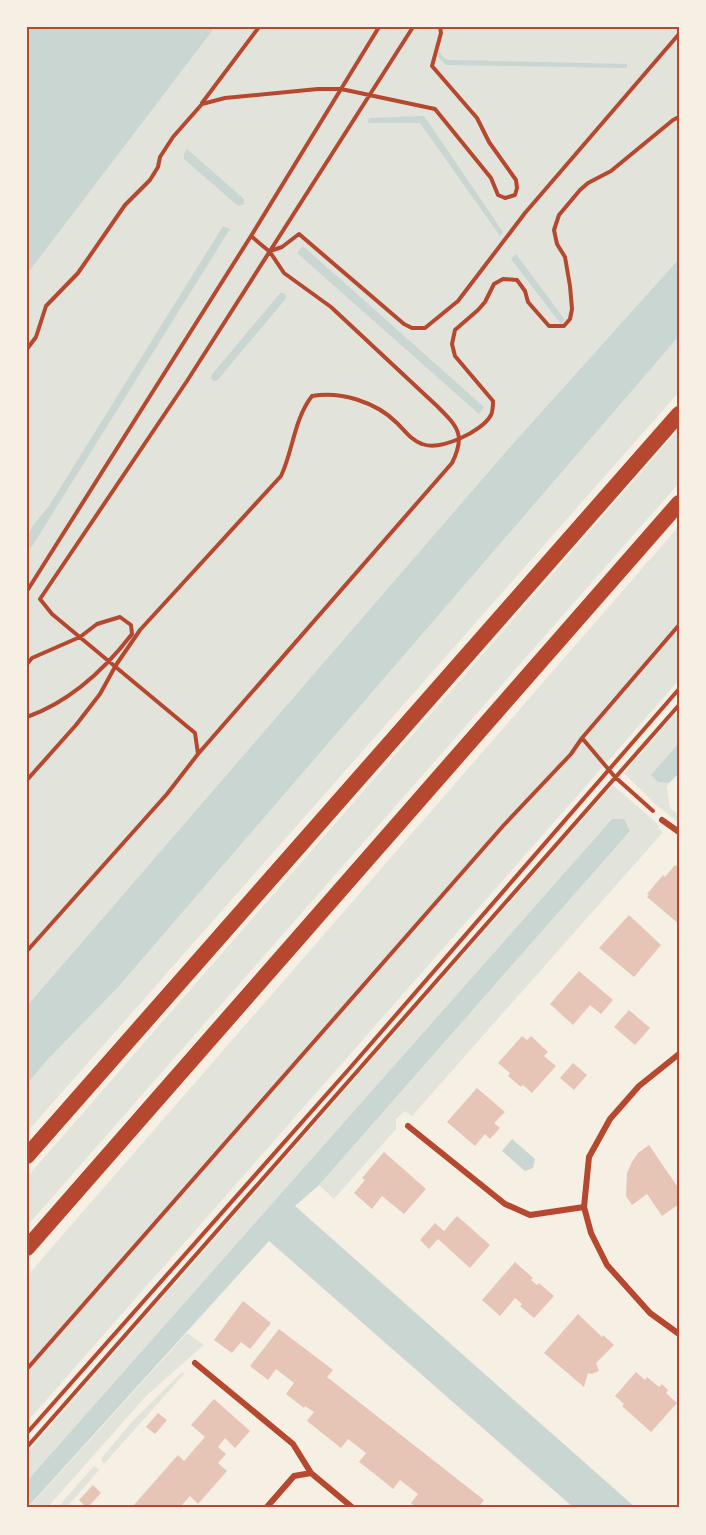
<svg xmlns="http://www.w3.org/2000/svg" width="706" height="1535" font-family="'Space Grotesk',sans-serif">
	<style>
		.green { fill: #e2e4dc }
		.water { fill: #c9d6d2 }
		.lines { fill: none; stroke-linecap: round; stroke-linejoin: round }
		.stream { stroke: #c9d6d2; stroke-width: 8 }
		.building { fill: #e6c5b7 }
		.path { stroke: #b5482f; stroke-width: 4 }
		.minor { stroke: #b5482f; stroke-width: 6 }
		.trunk { stroke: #b5482f; stroke-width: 16 }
		.neatline { fill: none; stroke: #b5482f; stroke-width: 2 }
	</style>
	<rect width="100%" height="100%" fill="#f6efe4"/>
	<path class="green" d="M27 27H679V392L27 1132Z
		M679 429V483L27 1226V1177Z
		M679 526V680L27 1422V1276Z
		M679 710V743L652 775 658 782 669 783 667 787 670 808 679 815V823L655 804 624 773Z
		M613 785 660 826 658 828 663 832 412 1116 405 1111 396 1119V1129L334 1199 319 1185 630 831 612 819 27 1481V1453Z
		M187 1333 204 1345 146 1396 47 1508H28Z
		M182 1372 184 1374 104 1464 101 1459 129 1425Z
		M94 1466 99 1470 66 1508H57Z"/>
	<path class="water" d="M27 27H215L27 274Z
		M439 51 444 58 449 60 627 64V68L446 65 437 56Z
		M424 116 503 232 500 236 420 123H368L369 118Z
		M187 149 244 199V204L238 206 184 159V154Z
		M223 226 230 229 31 548C21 534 40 518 49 506Z
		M303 246 484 407 479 414 297 253Z
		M516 254 565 320 561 324 511 259Z
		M679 259V336L118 987 48 1059 27 1084V1006L511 446Z
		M679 743V773L669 783 658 782 651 775Z
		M612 819H624L630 831 319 1185 295 1206 636 1508H574L269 1241 27 1508V1481Z
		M512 1139 535 1159 533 1168 525 1171 502 1151Z"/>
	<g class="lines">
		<path class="stream" d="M215 377 282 297"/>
	</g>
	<path class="building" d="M675 865 679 868V924L647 897 649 895 647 894 663 875 665 877Z
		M629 915 661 945 634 977 599 948Z
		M579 971 613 1000 601 1014 590 1005 573 1025 550 1004Z
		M629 1010 650 1028 635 1045 614 1027Z
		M522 1036 527 1040 531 1036 548 1052 544 1056 556 1066 532 1093 523 1085 521 1087 508 1076 510 1073 498 1063Z
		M573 1063 587 1075 574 1090 560 1078Z
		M477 1088 505 1112 494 1123 500 1128 490 1139 485 1134 475 1146 447 1122Z
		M649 1145 679 1189V1204L662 1216 647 1194 632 1205 626 1196 627 1173 632 1162 638 1153Z
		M384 1152 426 1189 404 1214 382 1196 372 1209 354 1193 365 1180 362 1178Z
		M457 1216 490 1245 470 1268 438 1239 429 1249 420 1240 435 1223 444 1231Z
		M515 1262 533 1278 531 1280 537 1285 539 1283 554 1296 534 1318 520 1306 522 1304 515 1298 500 1316 482 1300Z
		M243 1301 271 1323 250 1349 241 1342 232 1353 214 1340Z
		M578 1314 602 1337 603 1335 614 1345 596 1363 599 1371 592 1374 588 1373 584 1387 544 1353Z
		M279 1329 333 1370 327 1377 484 1500 478 1508H417L411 1503 418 1494 400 1480 393 1489 376 1475 359 1462 366 1453 348 1439 341 1448 307 1421 314 1412 305 1406 304 1408 286 1394 294 1383 276 1369 268 1380 250 1366Z
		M636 1372 645 1380 647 1377 659 1387 662 1384 668 1390 666 1393 677 1403 651 1432 622 1406 624 1404 615 1396Z
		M214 1399 250 1431 235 1448 225 1438 218 1447 226 1454 218 1463 227 1471 198 1504 190 1496 179 1508H135L133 1506 178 1455 184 1461 205 1437 191 1425Z
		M158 1413 167 1420 155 1434 146 1427Z
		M93 1485 101 1493 87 1508 79 1500Z"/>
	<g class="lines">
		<path class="path" d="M202 103 259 27
			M270 251 282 247 299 234 404 324 412 328H425L458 301 525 213 679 34
			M27 349 36 337 46 306 78 273 125 205 150 180 158 167 160 157 173 137 202 104 225 98 318 89H341L435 109 491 178 498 195 505 198 515 195 517 188 516 180 489 142 477 118 432 66 441 33 440 27
			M27 591 251 236 379 27
			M27 664 32 658 80 637 97 624 120 617 131 625 132 634C105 669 69 702 27 717
			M582 738 615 777 653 811
			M198 754 452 463C466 435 458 427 437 406L331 307 284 273 270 252 251 236
			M27 780 76 725 100 694 116 665 140 630 281 476C293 451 294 419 312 396 341 391 376 402 397 423 405 431 411 440 422 444 440 451 482 432 491 415 493 411 493 406 493 401L455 356 452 344 455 330 478 310 485 302 494 284 503 279 517 280 525 291 528 302 549 326H564L570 319 572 309 570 286 565 257 557 244 554 230 559 215 580 190 588 183 611 171 673 120 679 117
			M27 951 167 794 198 754 195 733 52 614 40 599 187 381 413 27
			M27 1369 503 826 571 754 582 738 679 625
			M27 1433 349 1069 679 689
			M27 1447 679 705"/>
		<path class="minor" d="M662 820 679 832
			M679 1054 639 1086 610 1119 589 1157 584 1207 591 1233 607 1265 650 1313 679 1334
			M408 1126 505 1204 530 1215 584 1207
			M195 1363 293 1444 311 1473
			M266 1508 294 1476 311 1473 353 1508"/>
		<path class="trunk" d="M27 1156 679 414
			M27 1248 679 503"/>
	</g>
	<rect width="706" height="1535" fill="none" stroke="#f6efe4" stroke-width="57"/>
	<rect x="28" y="28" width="650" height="1478" class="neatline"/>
</svg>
